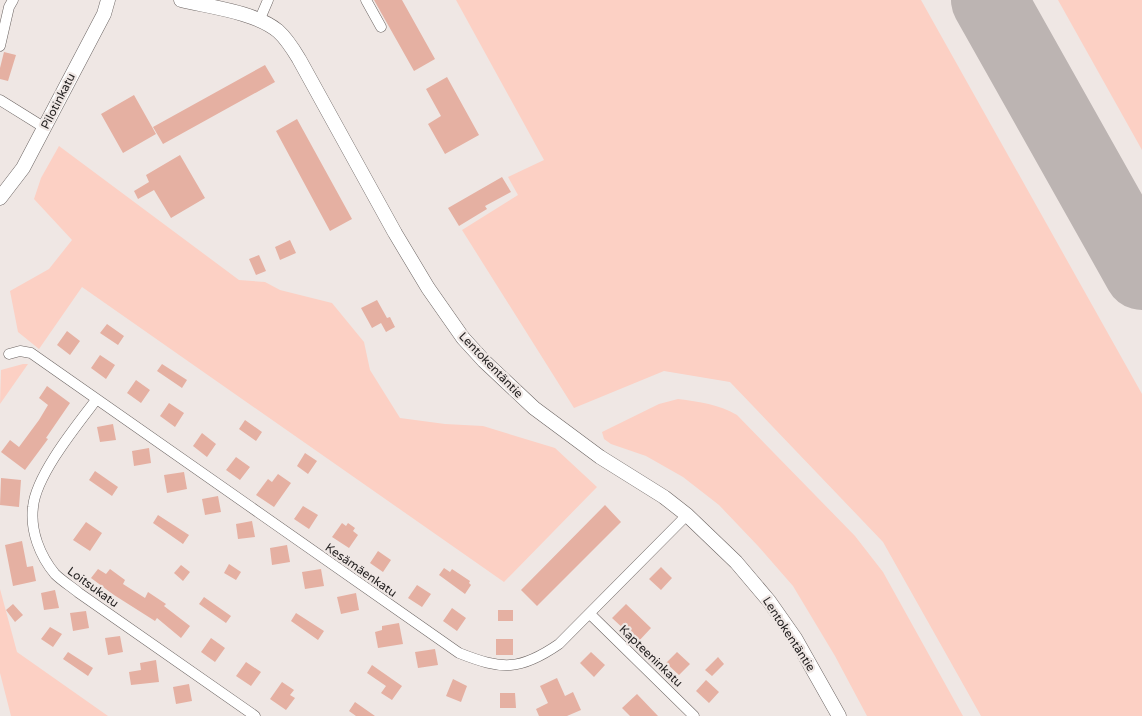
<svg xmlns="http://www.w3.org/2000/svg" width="1142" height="716" font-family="'Varela Round',sans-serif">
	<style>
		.green { fill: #fcd0c4 }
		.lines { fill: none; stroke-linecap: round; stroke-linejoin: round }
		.runway { stroke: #bcb4b2; stroke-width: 76 }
		.building { fill: #e5b0a2 }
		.street-casing { stroke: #6b6462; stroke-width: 11 }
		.secondary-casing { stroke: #6b6462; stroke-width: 15 }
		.street { stroke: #fff; stroke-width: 10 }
		.secondary { stroke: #fff; stroke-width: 14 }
		.labels { text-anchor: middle; stroke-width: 4.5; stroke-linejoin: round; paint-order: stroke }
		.street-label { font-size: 12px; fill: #272424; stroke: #efe7e4 }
	</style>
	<rect width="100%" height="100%" fill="#efe7e4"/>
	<path class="green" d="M456 0H921L1142 394V716H981L883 542 730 382 664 371 574 408 462 230 518 195 508 177 544 160Z
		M1058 0H1142V150Z
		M59 146 239 280 265 282 280 290 332 303 364 342 370 370 400 418 445 424 483 426 555 448 597 487 504 582 82 287 39 349 18 332 10 291 49 269 72 240 34 199 41 178Z
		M23 364H28L0 404 1 370Z
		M678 399C700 402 718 404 737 415L855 536 883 572 963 716H867L835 656 793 586 758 546 719 505 683 477 646 456 611 444 604 439 602 432 659 404Z
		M0 589 17 652 108 716H11L0 673Z"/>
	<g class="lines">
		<path class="runway" d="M989 0 1142 272"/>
	</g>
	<path class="building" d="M374 0H402L435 59 414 71Z
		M4 52 16 55 8 81 0 79V68Z
		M265 65 275 82 163 144 153 127Z
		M447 77 479 135 445 154 428 124 441 116 426 89Z
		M134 95 156 134 123 153 101 114Z
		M297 119 352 219 330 231 276 131Z
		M180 155 205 198 171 218 154 190 138 199 134 191 149 182 146 175Z
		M502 177 511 192 485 206 487 209 459 226 448 208Z
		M290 240 296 253 280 260 275 247Z
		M259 255 266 271 256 275 249 259Z
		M377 300 387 318 390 317 395 327 386 332 381 323 372 328 361 308Z
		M107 324 124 336 118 345 100 333Z
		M67 331 80 341 70 355 57 345Z
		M100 355 115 365 106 379 91 368Z
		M162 364 187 380 182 388 157 371Z
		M136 380 150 390 141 403 127 393Z
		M47 386 70 403 46 438 48 439 25 470 1 452 10 440 19 447 39 420 48 405 39 398Z
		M169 403 184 413 175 427 160 416Z
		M245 420 262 432 256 441 239 429Z
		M113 424 116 440 100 442 97 427Z
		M202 433 216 444 207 457 193 446Z
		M149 448 151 463 134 466 132 451Z
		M305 453 317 461 308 474 297 466Z
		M236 457 250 467 240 480 226 470Z
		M95 471 118 487 112 496 89 480Z
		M184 472 187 489 167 493 164 475Z
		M278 474 291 483 274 507 256 495 268 479 272 482Z
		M1 478 21 480 19 507 0 505Z
		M218 496 221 512 205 515 202 499Z
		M605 505 621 522 537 606 521 590Z
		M303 506 318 515 309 529 294 519Z
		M158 515 189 535 183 544 153 523Z
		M252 521 255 537 238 539 236 524Z
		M86 522 102 533 90 551 73 540Z
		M342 523 346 526 348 523 355 528 353 531 358 535 349 548 332 537Z
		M22 541 27 567 33 566 36 581 13 586 5 545Z
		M287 545 290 562 272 565 270 548Z
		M378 551 391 560 383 572 370 563Z
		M229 564 241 572 236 580 224 573Z
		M181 565 190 572 183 581 174 573Z
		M661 567 672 578 661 590 649 579Z
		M444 568 450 572 452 569 470 581 469 583 471 585 465 594 439 575Z
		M98 569 106 574 110 569 125 580 123 584 145 598 148 592 166 604 164 606 190 626 181 638 157 618 155 621 114 595 91 578Z
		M321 569 324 586 305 589 302 572Z
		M417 585 431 594 422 607 408 598Z
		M55 590 59 608 44 610 41 593Z
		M356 593 359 610 341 614 337 597Z
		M204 597 231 616 226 623 199 604Z
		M13 604 23 615 15 622 6 610Z
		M626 604 651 628 638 642 612 618Z
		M452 608 466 618 457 631 443 621Z
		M498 610H513V621H498Z
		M86 611 89 628 73 631 70 613Z
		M296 613 324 631 318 640 291 621Z
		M399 623 403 644 378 648 375 632 382 630V626Z
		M50 627 62 634 53 647 41 639Z
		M120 636 123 652 108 655 105 638Z
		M211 638 225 648 215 662 201 652Z
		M496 639H513V655H496Z
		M435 649 438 665 418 668 415 652Z
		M68 652 93 668 88 676 63 659Z
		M591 652 605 665 594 677 580 663Z
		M677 652 690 664 679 675 666 663Z
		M718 657 724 664 712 676 705 670Z
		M156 660 159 682 131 685 129 672 141 670 140 663Z
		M246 662 261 672 251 686 236 676Z
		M372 665 402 686 392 700 381 693 386 686 367 673Z
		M557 678 565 696 573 692 581 710 567 716H539L536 709 548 703 540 686Z
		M453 679 467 686 461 702 446 696Z
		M706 680 719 692 709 703 696 691Z
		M282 682 294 690 290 695 295 698 286 710 270 699Z
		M189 684 192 701 176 704 173 687Z
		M500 693H515L516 708H500Z
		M637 694 658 716H630L622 708Z
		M355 702 375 716H356L349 711Z"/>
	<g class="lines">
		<g class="street-casing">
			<path id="street" d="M366 0 381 27
				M259 21 268 0
				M0 46 9 7 13 0
				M0 100 45 128
				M9 354 20 351 31 353 459 653C502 670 520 671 559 644L687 515
				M96 400C77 425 36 475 33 507 30 531 40 556 55 574 62 581 72 587 79 593L255 716
				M590 614 694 716"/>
		</g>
		<g class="secondary-casing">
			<path id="secondary" d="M181 0C210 7 255 12 278 31 287 39 293 49 299 59L395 233 428 288 463 338 484 361 534 408 600 457 664 497 687 515 736 562 769 601 795 638 839 716
				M0 198 23 168 104 14 108 0"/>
		</g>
		<use href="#street" class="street"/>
		<use href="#secondary" class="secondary"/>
	</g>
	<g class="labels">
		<g class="street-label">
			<text transform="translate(58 101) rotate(-63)" y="4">Pilotinkatu</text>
			<text transform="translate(491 365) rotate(46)" y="4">Lentokentäntie</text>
			<text transform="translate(361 570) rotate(35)" y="4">Kesämäenkatu</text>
			<text transform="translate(93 587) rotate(36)" y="4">Loitsukatu</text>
			<text transform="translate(789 634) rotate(57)" y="4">Lentokentäntie</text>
			<text transform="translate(651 656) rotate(44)" y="4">Kapteeninkatu</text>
		</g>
	</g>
</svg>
